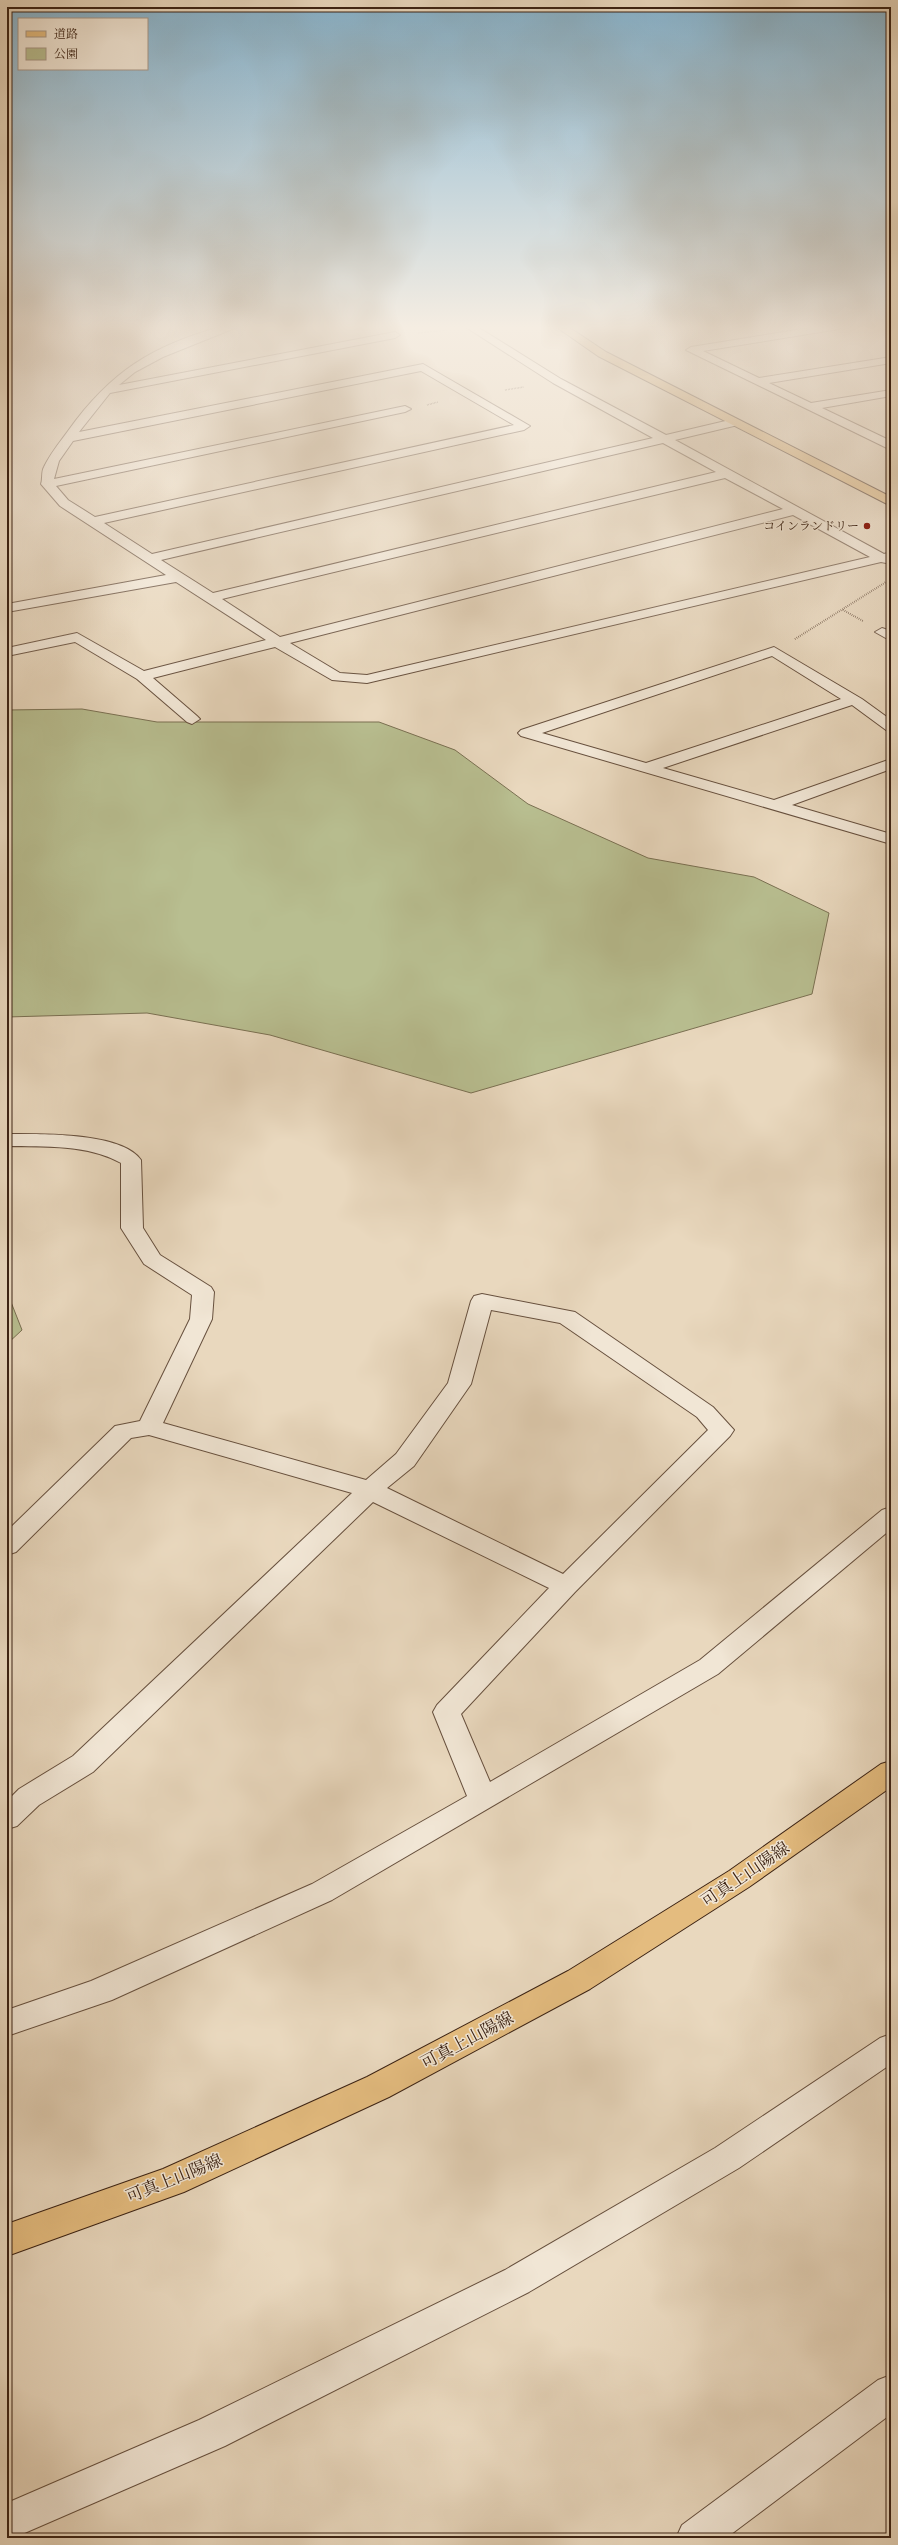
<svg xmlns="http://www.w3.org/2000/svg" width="898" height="2545" font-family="'Sorts Mill Goudy','Noto Serif JP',serif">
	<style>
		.green { fill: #b8be90; stroke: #7a7052 }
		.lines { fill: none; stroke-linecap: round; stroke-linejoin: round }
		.minor-casing { stroke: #67503e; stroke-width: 2 }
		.major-casing { stroke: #3c2314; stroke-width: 2 }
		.path-far1 { stroke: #3c2314; stroke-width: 1.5; stroke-dasharray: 0.5 1; stroke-linecap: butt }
		.path { stroke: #3c2314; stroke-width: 2; stroke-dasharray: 0.5 1.5; stroke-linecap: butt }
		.minor { fill: #f1e6d5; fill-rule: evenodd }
		.major { fill: #e4bc7f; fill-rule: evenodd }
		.poi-dot { fill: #8f2418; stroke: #f1e6d5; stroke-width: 1.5 }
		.labels { text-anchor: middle; stroke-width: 3; stroke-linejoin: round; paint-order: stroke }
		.far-poi-label { font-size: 12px; fill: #3c2314; stroke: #f1e6d5; text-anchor: end }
		.near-street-label { font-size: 17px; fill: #3c2314; stroke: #f1e6d5 }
	</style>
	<rect width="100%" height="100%" fill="#e9d8be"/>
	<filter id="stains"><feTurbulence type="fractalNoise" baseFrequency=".005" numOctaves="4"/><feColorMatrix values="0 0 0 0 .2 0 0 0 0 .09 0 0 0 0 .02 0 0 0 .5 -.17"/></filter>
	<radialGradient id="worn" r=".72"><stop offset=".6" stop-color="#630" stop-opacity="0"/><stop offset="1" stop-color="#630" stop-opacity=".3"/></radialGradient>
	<path class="green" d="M82 709 157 722H379L455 750 528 804 648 858 754 877 829 913 812 994 471 1093 270 1035 147 1013 7 1017V710Z
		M7 1297H9L22 1330 7 1344Z"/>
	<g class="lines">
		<g class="minor-casing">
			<path id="minor" d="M7 326H13L7 329Z
				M224 326H240L163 357 135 372 119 385 395 332 400 335 395 338 110 393 79 432 423 364 530 426 524 430 104 523 152 554 653 438 553 383 464 326H476L561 379 666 435 734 419 738 421V425L675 440 884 554 891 552V564L881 562 367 683 332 680 275 647 153 678 197 716 200 719 192 724 187 722 137 679 75 642 7 656V648L77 633 144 671 266 640 176 582 7 612V604L166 575 60 506 41 484C43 479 41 472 44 467 50 454 60 442 68 431 111 371 153 345 224 326ZM421 371 514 425 95 517 68 500 56 486 405 412 411 409 405 406 54 479 59 461 73 441ZM663 443 716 472 213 593 161 560ZM725 478 783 509 280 637 222 599ZM793 515 870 557 367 675 340 673 290 643Z
				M821 326H844L839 329 703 351 759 378 891 357V363L769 383 811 403 891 390V396L822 408 891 441V450L686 350 691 347Z
				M879 326H891V330L880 328Z
				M882 628 891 631V641L875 632Z
				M774 647 862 699 891 720V732L886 730 852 705 663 768 774 800 891 759V769L792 805 891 834V844L521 736 518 733 521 730ZM772 656 841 699 646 763 542 733Z
				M7 1134C39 1134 122 1132 141 1160L143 1228 160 1255 211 1287 214 1292 212 1319 163 1423 366 1480 396 1454 448 1383 471 1301 474 1296 482 1294 575 1312 713 1407 734 1430 730 1436 575 1592 461 1714 490 1782 700 1660 882 1510 891 1507V1529L718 1674 332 1900 112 2000 7 2036V2010L91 1981 312 1884 467 1796 433 1712 437 1705 549 1588 373 1502 93 1772 39 1805 17 1826 7 1829V1801L19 1789 73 1756 352 1493 149 1435 131 1438 16 1552 7 1555V1531L115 1426 140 1421 190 1319 192 1295 144 1264 121 1228V1163C87 1144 45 1147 7 1146ZM491 1310 560 1323 697 1417 708 1430 563 1574 387 1488 414 1466 471 1384Z
				M891 2034V2064L739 2168 529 2292 225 2446 20 2535 7 2538V2503L199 2420 505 2270 715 2148 880 2038Z
				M891 2375V2414L726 2538H676L682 2525 878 2380Z"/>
		</g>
		<g class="major-casing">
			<path id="major" d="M555 326H567L606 352 891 497V506L598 356Z
				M891 1761V1787L749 1887 590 1989 389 2097 184 2192 7 2256V2224L163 2169 367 2077 568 1971 729 1871 881 1764Z"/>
		</g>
		<path class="path-far1" d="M418 333 447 330
			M505 390 524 387
			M427 405 438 402"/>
		<path class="path" d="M843 610 863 621
			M795 639 886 582"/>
		<use href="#minor" class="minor"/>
		<use href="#major" class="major"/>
	</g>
	<linearGradient id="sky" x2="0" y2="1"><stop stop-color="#87b6d2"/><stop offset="0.48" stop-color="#f5ede2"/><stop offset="1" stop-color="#f5ede2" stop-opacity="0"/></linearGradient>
	<rect width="898" height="682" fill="url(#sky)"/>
	<circle class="poi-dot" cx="867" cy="526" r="4"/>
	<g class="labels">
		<g class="far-poi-label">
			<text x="859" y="530">コインランドリー</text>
		</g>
		<g class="near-street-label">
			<text transform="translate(745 1874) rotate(-34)" y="6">可真上山陽線</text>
			<text transform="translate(467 2040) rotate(-28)" y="6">可真上山陽線</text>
			<text transform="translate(174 2178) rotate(-22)" y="6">可真上山陽線</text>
		</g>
	</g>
	<rect width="898" height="2545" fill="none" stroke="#e9d8be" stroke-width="24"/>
	<rect x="8" y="8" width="882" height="2529" fill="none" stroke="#3c2314" stroke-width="2"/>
	<rect x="12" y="12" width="874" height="2521" fill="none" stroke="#3c2314"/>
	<rect x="18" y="18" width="130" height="52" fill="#f1e6d5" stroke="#a99888"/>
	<rect x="26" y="31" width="20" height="6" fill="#e4bc7f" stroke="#a99888"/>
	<text x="54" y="38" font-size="12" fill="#3c2314">道路</text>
	<rect x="26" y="48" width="20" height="12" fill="#b8be90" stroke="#a99888"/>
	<text x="54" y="58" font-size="12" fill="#3c2314">公園</text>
	<rect width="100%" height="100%" filter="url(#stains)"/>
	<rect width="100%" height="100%" fill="url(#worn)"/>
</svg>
